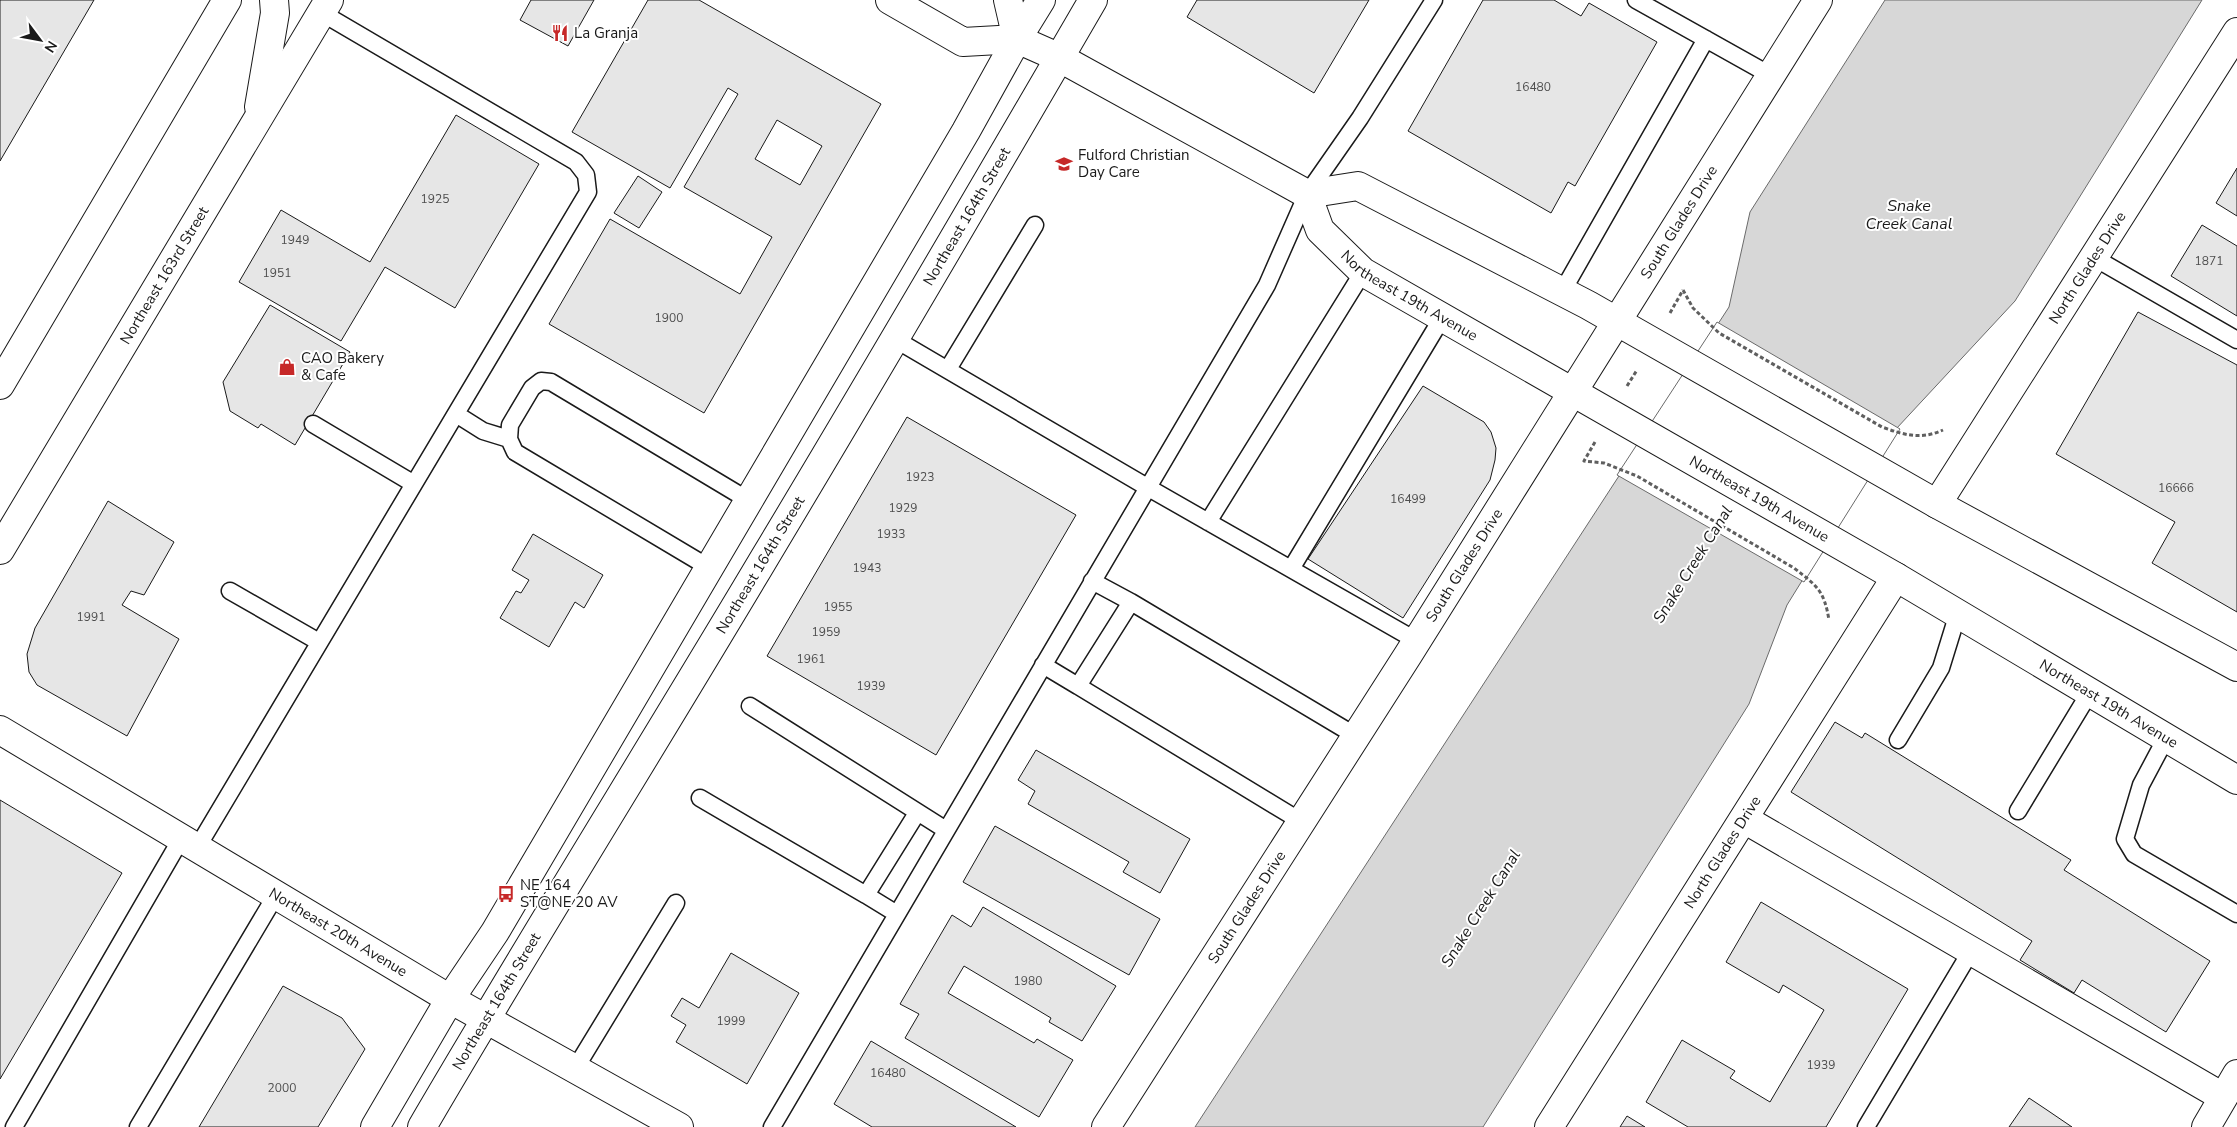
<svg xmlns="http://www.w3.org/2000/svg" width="2237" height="1127" font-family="'Nunito Sans',sans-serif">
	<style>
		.water { fill: #d7d7d7; stroke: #6a6a6a }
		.pier { fill: #fff; stroke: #6a6a6a }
		.building { fill: #e6e6e6; stroke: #1a1a1a; fill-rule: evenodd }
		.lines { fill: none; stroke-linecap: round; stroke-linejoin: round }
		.service-casing { stroke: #1a1a1a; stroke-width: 19 }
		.minor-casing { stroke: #1a1a1a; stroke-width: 30 }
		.tertiary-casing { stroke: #1a1a1a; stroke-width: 30 }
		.primary-casing { stroke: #1a1a1a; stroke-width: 30 }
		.path { stroke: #5f5f5f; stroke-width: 3; stroke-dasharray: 4 2.5; stroke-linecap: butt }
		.service { stroke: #fff; stroke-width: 16 }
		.minor { stroke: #fff; stroke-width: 28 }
		.tertiary { stroke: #fff; stroke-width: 28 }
		.primary { stroke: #fff; stroke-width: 28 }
		.labels { text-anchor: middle; stroke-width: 4; stroke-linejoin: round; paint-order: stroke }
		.number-label { font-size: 12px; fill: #4d4d4d }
		.poi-label { font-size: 15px; fill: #1a1a1a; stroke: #fff; text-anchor: start }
		.street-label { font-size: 15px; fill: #1a1a1a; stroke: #fff }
		.water-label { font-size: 16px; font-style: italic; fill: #1a1a1a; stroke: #fff }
	</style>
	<rect width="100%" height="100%" fill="#fff"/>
	<path class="water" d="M1885 0H2202L2015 301 1896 429 1787 605 1749 704 1483 1127H1195L1729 307 1750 212Z"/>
	<path class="pier" d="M1717 322 1900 429 1804 582 1617 475Z"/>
	<path class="building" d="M0 0H94L0 161Z
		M531 0H594L568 46 520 20Z
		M648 0H699L881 104 704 413 549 324 610 219 740 294 772 237 684 187 738 94 728 88 670 188 572 132ZM777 120 822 146 800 185 755 159Z
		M1197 0H1369L1314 93 1187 17Z
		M1483 0H1554L1581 16 1589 3 1657 42 1575 186 1568 182 1551 213 1408 131Z
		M456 115 539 164 455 308 385 267 341 341 239 282 281 210 370 262Z
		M2237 168V216L2216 203Z
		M638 176 662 192 639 228 614 213Z
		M2202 225 2237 246V316L2171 276Z
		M270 305 350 352 295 445 261 424 258 428 230 411 223 382Z
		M2138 312 2237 365V612L2152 563 2175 522 2056 454Z
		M1423 386 1484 422 1491 432 1496 448 1495 460 1490 480 1403 618 1308 559Z
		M907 417 1076 515 936 755 767 656Z
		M108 501 174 542 144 595 131 591 122 605 179 639 127 736 37 685 29 672 27 654 35 628Z
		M533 534 603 575 584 608 575 602 549 647 500 618 516 591 521 593 529 580 512 570Z
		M1835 722 1862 738 1865 733 2071 860 2064 870 2210 961 2166 1032 2082 980 2074 993 2020 960 2032 941 1791 792Z
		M1036 750 1190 839 1160 893 1123 872 1129 862 1028 804 1035 791 1018 780Z
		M0 800 122 873 0 1079Z
		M995 826 1160 919 1129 975 963 882Z
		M1761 902 1908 989 1826 1127H1688L1646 1102 1682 1040 1735 1071 1730 1078 1770 1102 1824 1010 1783 985 1779 993 1726 962Z
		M983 907 1116 986 1082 1041 1049 1022 1051 1018 964 966 948 993 1034 1043 1037 1039 1073 1060 1039 1117 905 1038 919 1014 900 1004 952 915 971 927Z
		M731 953 799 993 747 1084 676 1042 686 1025 671 1016 682 998 699 1008Z
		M283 986 342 1018 365 1049 318 1127H199Z
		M871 1041 1016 1127H872L834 1104Z
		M2029 1098 2047 1110 2072 1127H2009Z
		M1627 1116 1645 1127H1620Z"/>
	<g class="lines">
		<g class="service-casing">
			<path id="service" d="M1636 0 1770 75
				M2093 257 2237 340
				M1562 292 1706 39
				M893 338 1147 487 1417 641
				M948 369 1035 225
				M456 414 483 431 509 439
				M313 424 414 484
				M1208 522 1363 272
				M708 567 515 452 509 439 510 425 532 388 541 381 551 382 748 500
				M1291 569 1442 318
				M1092 581 1131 602
				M230 591 319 642
				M1043 665 1078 686
				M750 706 946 830
				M2166 738 2141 785 2125 839 2134 854 2237 914
				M1898 740 1941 668 1958 613
				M700 798 866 895
				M2018 811 2090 692
				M1302 822 1078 686 1131 602 1356 736
				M197 848 588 192 586 175 576 162 322 13
				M897 914 866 895 917 813
				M575 1069 676 903
				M14 1127 181 839
				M138 1127 276 895
				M772 1127 1267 285 1307 194 1360 118 1434 0
				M1866 1127 1971 951"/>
		</g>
		<g class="minor-casing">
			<g id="minor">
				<path id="s1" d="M1937 504 2237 32"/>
				<path id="s2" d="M0 730 450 999 679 1127"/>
				<path d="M1744 819 2223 1097"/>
				<path id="s3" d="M1106 1127 1408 655 1818 0"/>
				<path id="s4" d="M1549 1127 1896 577"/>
				<path d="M2206 1127 2237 1074"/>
			</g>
		</g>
		<g class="tertiary-casing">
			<g id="tertiary">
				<path d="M890 0 963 42 1017 39 1060 58 1307 194 1358 186 1588 305 1937 504 2237 667"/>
				<path d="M1008 0 1017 39"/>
				<path id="s5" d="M1307 194 1320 230 1363 272 1896 577 2237 780"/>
				<path d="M375 1127 450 999 495 932 966 131 1017 39 1041 0"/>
				<path id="s6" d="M422 1127C534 935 652 747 765 557 876 372 985 186 1093 0"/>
			</g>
		</g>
		<g class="primary-casing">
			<g id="primary">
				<path d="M259 107 275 13 274 0"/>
				<path d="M0 385 227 0"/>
				<path id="s7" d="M0 550 329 0"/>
			</g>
		</g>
		<path class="path" d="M1683 290 1693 308 1719 333 1882 427C1904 435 1921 440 1943 430
			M1670 313 1683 290
			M1627 386 1637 370
			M1595 442 1584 461 1604 463 1637 476 1794 568C1817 586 1824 590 1829 620"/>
		<use href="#service" class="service"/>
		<use href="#minor" class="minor"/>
		<use href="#tertiary" class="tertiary"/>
		<use href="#primary" class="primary"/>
	</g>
	<defs>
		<g id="restaurant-bare" transform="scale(1.35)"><path d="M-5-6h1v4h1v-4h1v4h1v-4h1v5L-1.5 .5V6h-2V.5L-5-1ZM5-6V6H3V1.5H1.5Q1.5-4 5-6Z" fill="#c62828" stroke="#fff" stroke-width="2.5" paint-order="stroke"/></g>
		<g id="school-bare" transform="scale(1.35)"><path d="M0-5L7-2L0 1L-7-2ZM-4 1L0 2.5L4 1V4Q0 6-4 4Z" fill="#c62828" stroke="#fff" stroke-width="2.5" paint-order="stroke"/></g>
		<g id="shop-bare" transform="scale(1.35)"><path d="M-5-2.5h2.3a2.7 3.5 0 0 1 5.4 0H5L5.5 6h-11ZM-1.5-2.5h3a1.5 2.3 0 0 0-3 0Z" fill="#c62828" stroke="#fff" stroke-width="2.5" paint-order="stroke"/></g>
		<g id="bus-bare" transform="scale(1.35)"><path d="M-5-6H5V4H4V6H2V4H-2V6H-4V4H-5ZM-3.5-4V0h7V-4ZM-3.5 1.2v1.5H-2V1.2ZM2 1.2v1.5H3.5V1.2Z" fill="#c62828" stroke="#fff" stroke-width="2.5" paint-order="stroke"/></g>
	</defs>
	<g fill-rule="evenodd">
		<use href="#restaurant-bare" x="560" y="33"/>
		<use href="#school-bare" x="1064" y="164"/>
		<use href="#shop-bare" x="287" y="367"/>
		<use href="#bus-bare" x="506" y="894"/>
	</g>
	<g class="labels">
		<g class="number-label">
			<text x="1533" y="91">16480</text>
			<text x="435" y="203">1925</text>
			<text x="295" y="244">1949</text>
			<text x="2209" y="265">1871</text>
			<text x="277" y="277">1951</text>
			<text x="669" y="322">1900</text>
			<text x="920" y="481">1923</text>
			<text x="2176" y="492">16666</text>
			<text x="1408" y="503">16499</text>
			<text x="903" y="512">1929</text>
			<text x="891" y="538">1933</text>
			<text x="867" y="572">1943</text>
			<text x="838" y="611">1955</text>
			<text x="91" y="621">1991</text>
			<text x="826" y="636">1959</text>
			<text x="811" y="663">1961</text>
			<text x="871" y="690">1939</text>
			<text x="1028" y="985">1980</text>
			<text x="731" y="1025">1999</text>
			<text x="1821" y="1069">1939</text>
			<text x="888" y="1077">16480</text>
			<text x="282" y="1092">2000</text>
		</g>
		<g class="poi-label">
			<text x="574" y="38">La Granja</text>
			<text x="1078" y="160">Fulford Christian<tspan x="1078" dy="17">Day Care</tspan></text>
			<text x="301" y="363">CAO Bakery<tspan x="301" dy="17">&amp; Cafe</tspan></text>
			<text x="520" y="890">NE 164<tspan x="520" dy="17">ST@NE 20 AV</tspan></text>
		</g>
		<g class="street-label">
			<text dy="5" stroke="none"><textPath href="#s6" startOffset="1061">Northeast 164th Street</textPath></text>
			<text dy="5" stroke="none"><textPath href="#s3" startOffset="1071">South Glades Drive</textPath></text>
			<text dy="5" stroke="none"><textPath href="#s1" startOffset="280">North Glades Drive</textPath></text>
			<text dy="5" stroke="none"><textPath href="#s7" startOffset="320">Northeast 163rd Street</textPath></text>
			<text dy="5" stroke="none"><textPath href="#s5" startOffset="150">Northeast 19th Avenue</textPath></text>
			<text dy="5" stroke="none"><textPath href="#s5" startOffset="555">Northeast 19th Avenue</textPath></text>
			<text dy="5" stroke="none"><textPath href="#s6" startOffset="656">Northeast 164th Street</textPath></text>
			<text dy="5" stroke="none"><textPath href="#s3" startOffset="666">South Glades Drive</textPath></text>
			<text dy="5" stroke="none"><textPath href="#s5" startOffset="960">Northeast 19th Avenue</textPath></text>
			<text dy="5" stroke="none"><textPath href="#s4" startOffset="325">North Glades Drive</textPath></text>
			<text dy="5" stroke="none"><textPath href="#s3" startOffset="261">South Glades Drive</textPath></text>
			<text dy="5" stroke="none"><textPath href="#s2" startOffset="394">Northeast 20th Avenue</textPath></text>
			<text dy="5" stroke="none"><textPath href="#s6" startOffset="146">Northeast 164th Street</textPath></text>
		</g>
		<g class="water-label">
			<text x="1909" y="211">Snake<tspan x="1909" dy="18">Creek Canal</tspan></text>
			<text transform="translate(1692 564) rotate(-58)" y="6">Snake Creek Canal</text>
			<text transform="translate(1480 908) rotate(-58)" y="6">Snake Creek Canal</text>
		</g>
	</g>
	<g transform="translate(40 40) rotate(122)" stroke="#ffffff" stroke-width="4" paint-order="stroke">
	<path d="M0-4L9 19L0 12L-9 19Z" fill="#1a1a1a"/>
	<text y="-8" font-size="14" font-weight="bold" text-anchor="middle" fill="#1a1a1a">N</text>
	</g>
</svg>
